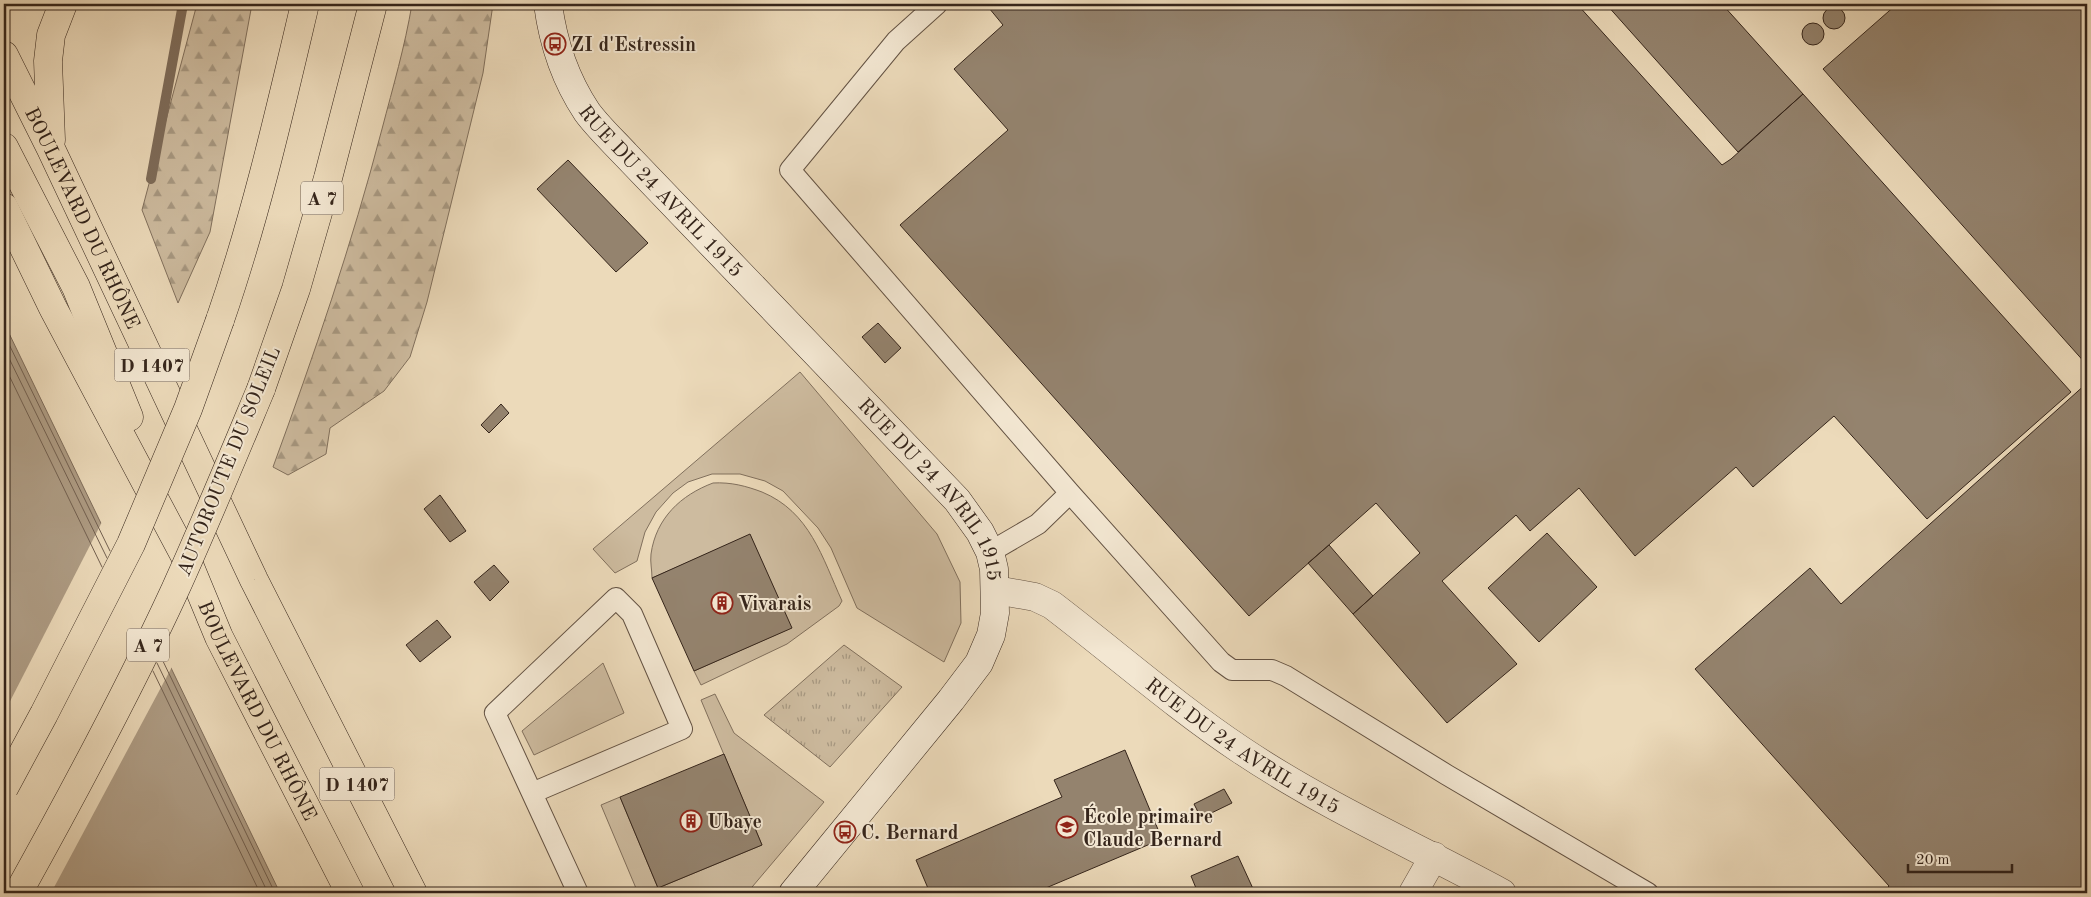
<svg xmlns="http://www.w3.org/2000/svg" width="2091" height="897" font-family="'Old Standard TT',serif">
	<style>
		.green { fill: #cdbb9f; stroke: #81705d }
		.forest { fill: url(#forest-firs); stroke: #81705d }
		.park { fill: url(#park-tufts); stroke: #81705d }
		.water { fill: #ae9c84; stroke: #7e6c5a }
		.pier { fill: #ecdaba }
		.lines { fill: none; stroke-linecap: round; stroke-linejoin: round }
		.shore { stroke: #726050; stroke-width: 1 }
		.stream { stroke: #7e6c5a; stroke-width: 10 }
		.building { fill: #94836e; stroke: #35251b }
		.lane-casing { stroke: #635243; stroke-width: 22 }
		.street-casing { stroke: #635243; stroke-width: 29 }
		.secondary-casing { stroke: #35251b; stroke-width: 29 }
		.highway-casing { stroke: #35251b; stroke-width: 29 }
		.lane { stroke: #f3e7d2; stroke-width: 20 }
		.street { stroke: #f3e7d2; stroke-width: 28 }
		.secondary { stroke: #f3e7d2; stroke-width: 28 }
		.highway { stroke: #ecdaba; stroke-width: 28 }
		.highway-bridge-casing { stroke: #35251b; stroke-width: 29; stroke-linecap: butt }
		.highway-bridge { stroke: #ecdaba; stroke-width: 28 }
		.labels { text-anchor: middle; stroke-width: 4; stroke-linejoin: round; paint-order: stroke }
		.shield { fill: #f3e7d2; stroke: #6e5f52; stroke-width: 1 }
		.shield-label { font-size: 19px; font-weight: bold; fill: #35251b }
		.poi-label { font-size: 20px; font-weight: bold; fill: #35251b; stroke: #f3e7d2; text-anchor: start }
		.street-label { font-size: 20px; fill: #35251b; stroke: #f3e7d2 }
	</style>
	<defs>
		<pattern id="forest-firs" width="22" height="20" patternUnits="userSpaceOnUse" patternTransform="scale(1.25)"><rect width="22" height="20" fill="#cdbb9f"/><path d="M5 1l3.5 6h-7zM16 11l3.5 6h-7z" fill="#a79881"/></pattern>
		<pattern id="park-tufts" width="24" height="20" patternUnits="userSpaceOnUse" patternTransform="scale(1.25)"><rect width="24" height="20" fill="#cdbb9f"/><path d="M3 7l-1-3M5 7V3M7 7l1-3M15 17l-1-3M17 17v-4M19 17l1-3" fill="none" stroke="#a79881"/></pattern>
	</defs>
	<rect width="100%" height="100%" fill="#ecdaba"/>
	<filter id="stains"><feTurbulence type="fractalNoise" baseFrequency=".004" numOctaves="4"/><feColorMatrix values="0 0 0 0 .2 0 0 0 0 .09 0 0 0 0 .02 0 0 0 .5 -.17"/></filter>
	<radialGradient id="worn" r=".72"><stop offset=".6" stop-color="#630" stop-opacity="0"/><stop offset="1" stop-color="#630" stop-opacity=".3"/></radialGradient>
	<path class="green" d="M800 372 937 534 960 582 961 623 944 662 857 608 831 548 818 528 783 491 765 481 740 474H712L688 482 673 493 656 512 645 532 637 561 615 573 593 549Z
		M713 483C731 482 746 486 762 492 810 512 822 557 842 601L839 606 787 644 701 685 694 671 791 628 750 535 652 578C652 570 650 562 651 554 656 518 681 495 713 483Z
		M603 663 624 713 534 755 522 731Z
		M715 694 734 733 824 802 747 893H638L601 805 620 797 658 888 762 845 701 700Z"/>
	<path class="forest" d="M197 4H252L210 232 178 303 142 210Z
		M412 4H493L483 73 427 302 410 357 384 391 330 428 326 454 288 475 273 467C314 355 352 244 382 129 393 87 405 46 412 4Z"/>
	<path class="park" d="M844 645 902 687 830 767 764 715Z"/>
	<path class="water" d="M4 323 280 893H4Z"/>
	<path class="pier" d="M103 520 173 665 51 893H4V713Z"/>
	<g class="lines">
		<path class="shore" d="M4 334 110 551
			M4 348 107 558
			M4 365 102 567
			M160 655 275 893
			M157 663 268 893
			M153 671 260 893"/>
		<path class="stream" d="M151 179 183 4"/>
	</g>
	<path class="building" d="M994 4H1577L1722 165 1731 159 1803 94 2071 392 1927 519 1834 416 1753 487 1736 467 1635 556 1579 488 1530 531 1516 515 1442 581 1517 664 1447 723 1353 614 1420 553 1376 503 1249 616 900 225 1008 130 954 69 1003 25 989 8Z
		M1606 4H1722L1803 94 1738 152Z
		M1897 4H2087V365L1823 69Z
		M1823 18a11 11 0 1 1 22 0a11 11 0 1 1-22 0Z
		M1802 34a11 11 0 1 1 22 0a11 11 0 1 1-22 0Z
		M568 160 648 243 616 272 537 189Z
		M878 323 901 348 885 363 862 337Z
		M2087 383V883L2076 893H1882L1889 886 1695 669 1810 568 1841 604Z
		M501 404 509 413 489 433 481 425Z
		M440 495 466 531 450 542 424 509Z
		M1547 533 1597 587 1539 642 1488 588Z
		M750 534 792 628 694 671 652 578Z
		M1329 545 1373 596 1353 614 1308 563Z
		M494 565 509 582 490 601 474 582Z
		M437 620 451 637 420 662 406 645Z
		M1125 750 1162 839 1034 893H930L916 860 1062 797 1054 780Z
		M724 754 762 845 658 888 620 797Z
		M1224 789 1232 803 1201 818 1194 804Z
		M1238 856 1255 893H1198L1191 876Z"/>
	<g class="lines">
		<g class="lane-casing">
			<path id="lane" d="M937 4 896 41 790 170 1070 493 1221 662 1232 670H1272L1286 676 1447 775 1648 893
				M990 552 1038 524 1070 493
				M532 793 682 729 632 614 616 598 495 713 578 893"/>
		</g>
		<g class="street-casing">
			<g id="street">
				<path id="s1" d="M996 590 1035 597 1052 605C1115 653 1175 706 1241 750 1323 805 1415 846 1502 893"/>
				<path d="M1413 893 1434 856"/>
			</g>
		</g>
		<g class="secondary-casing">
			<g id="secondary">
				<path id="s2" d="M548 4C553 43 565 79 587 112 598 127 613 141 626 155L957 500 980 532 990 552 994 569 995 613 991 635 979 663 951 700 793 893"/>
			</g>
		</g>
		<g class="highway-casing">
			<g id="highway">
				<path id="s3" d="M4 55 51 149 254 580 413 893"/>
				<path d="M51 140 48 61 51 35 63 4"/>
				<path d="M4 147 76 287 129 417"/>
				<path id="s4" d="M4 207 53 308 188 562 219 637 350 893"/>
				<path d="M220 320C256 216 280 110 305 4"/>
				<path d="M261 389 296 289 328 178 373 4"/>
			</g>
		</g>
		<use href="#lane" class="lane"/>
		<use href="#street" class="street"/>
		<use href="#secondary" class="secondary"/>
		<use href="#highway" class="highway"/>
		<g class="highway-bridge-casing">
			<path id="highway-bridge" d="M4 788 44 714 131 544 188 409 220 320
				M18 893C73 794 127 694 175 590 205 524 233 456 261 389"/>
		</g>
		<use href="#highway-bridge" class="highway-bridge"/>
	</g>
	<defs>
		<g id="bus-ring" transform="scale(1.125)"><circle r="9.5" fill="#f3e7d2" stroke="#8f2418" stroke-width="1.5"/><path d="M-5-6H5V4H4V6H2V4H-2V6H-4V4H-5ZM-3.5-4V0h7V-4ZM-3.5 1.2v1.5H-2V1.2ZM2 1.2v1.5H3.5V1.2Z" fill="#8f2418"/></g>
		<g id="building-ring" transform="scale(1.125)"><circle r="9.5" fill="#f3e7d2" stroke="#8f2418" stroke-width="1.5"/><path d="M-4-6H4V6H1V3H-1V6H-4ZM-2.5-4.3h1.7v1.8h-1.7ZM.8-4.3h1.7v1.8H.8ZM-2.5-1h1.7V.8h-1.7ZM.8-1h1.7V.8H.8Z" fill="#8f2418"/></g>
		<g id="school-ring" transform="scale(1.125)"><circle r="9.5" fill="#f3e7d2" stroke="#8f2418" stroke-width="1.5"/><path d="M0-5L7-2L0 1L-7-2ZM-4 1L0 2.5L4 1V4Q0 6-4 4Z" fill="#8f2418"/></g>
	</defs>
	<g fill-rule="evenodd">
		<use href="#bus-ring" x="555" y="44"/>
		<use href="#building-ring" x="722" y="603"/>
		<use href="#building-ring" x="691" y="821"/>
		<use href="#school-ring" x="1067" y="827"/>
		<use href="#bus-ring" x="845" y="832"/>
	</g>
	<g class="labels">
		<g class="shield">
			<rect x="301" y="181.5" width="42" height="33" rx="4"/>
			<rect x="114.5" y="348.5" width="75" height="33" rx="4"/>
			<rect x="127" y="628.5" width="42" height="33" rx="4"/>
			<rect x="319.5" y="767.5" width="75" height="33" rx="4"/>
		</g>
		<g class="shield-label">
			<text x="322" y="205">A 7</text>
			<text x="152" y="372">D 1407</text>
			<text x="148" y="652">A 7</text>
			<text x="357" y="791">D 1407</text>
		</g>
		<g class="poi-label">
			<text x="571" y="51">ZI d'Estressin</text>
			<text x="738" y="610">Vivarais</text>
			<text x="1083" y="823">École primaire<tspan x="1083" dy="23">Claude Bernard</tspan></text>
			<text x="707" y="828">Ubaye</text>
			<text x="861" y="839">C. Bernard</text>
		</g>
		<g class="street-label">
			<text dy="7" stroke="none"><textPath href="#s2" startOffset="224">RUE DU 24 AVRIL 1915</textPath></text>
			<text dy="7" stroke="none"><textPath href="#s3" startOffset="181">BOULEVARD DU RHÔNE</textPath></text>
			<text transform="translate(228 461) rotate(-68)" y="7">AUTOROUTE DU SOLEIL</text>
			<text dy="7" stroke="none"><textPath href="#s2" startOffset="629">RUE DU 24 AVRIL 1915</textPath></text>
			<text dy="7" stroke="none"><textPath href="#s4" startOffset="564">BOULEVARD DU RHÔNE</textPath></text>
			<text dy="7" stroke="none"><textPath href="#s1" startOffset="296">RUE DU 24 AVRIL 1915</textPath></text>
		</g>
	</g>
	<rect width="2091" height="897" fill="none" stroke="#ecdaba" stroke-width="20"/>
	<rect x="5" y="5" width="2081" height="887" fill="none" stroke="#35251b" stroke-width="2.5"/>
	<rect x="10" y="10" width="2071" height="877" fill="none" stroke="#35251b"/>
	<path d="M1908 864v8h104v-8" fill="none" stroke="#35251b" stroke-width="2.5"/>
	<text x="1916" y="864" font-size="15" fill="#35251b" stroke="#f3e7d2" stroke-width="4" paint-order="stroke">20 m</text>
	<rect width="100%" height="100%" filter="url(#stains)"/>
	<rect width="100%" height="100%" fill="url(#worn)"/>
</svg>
